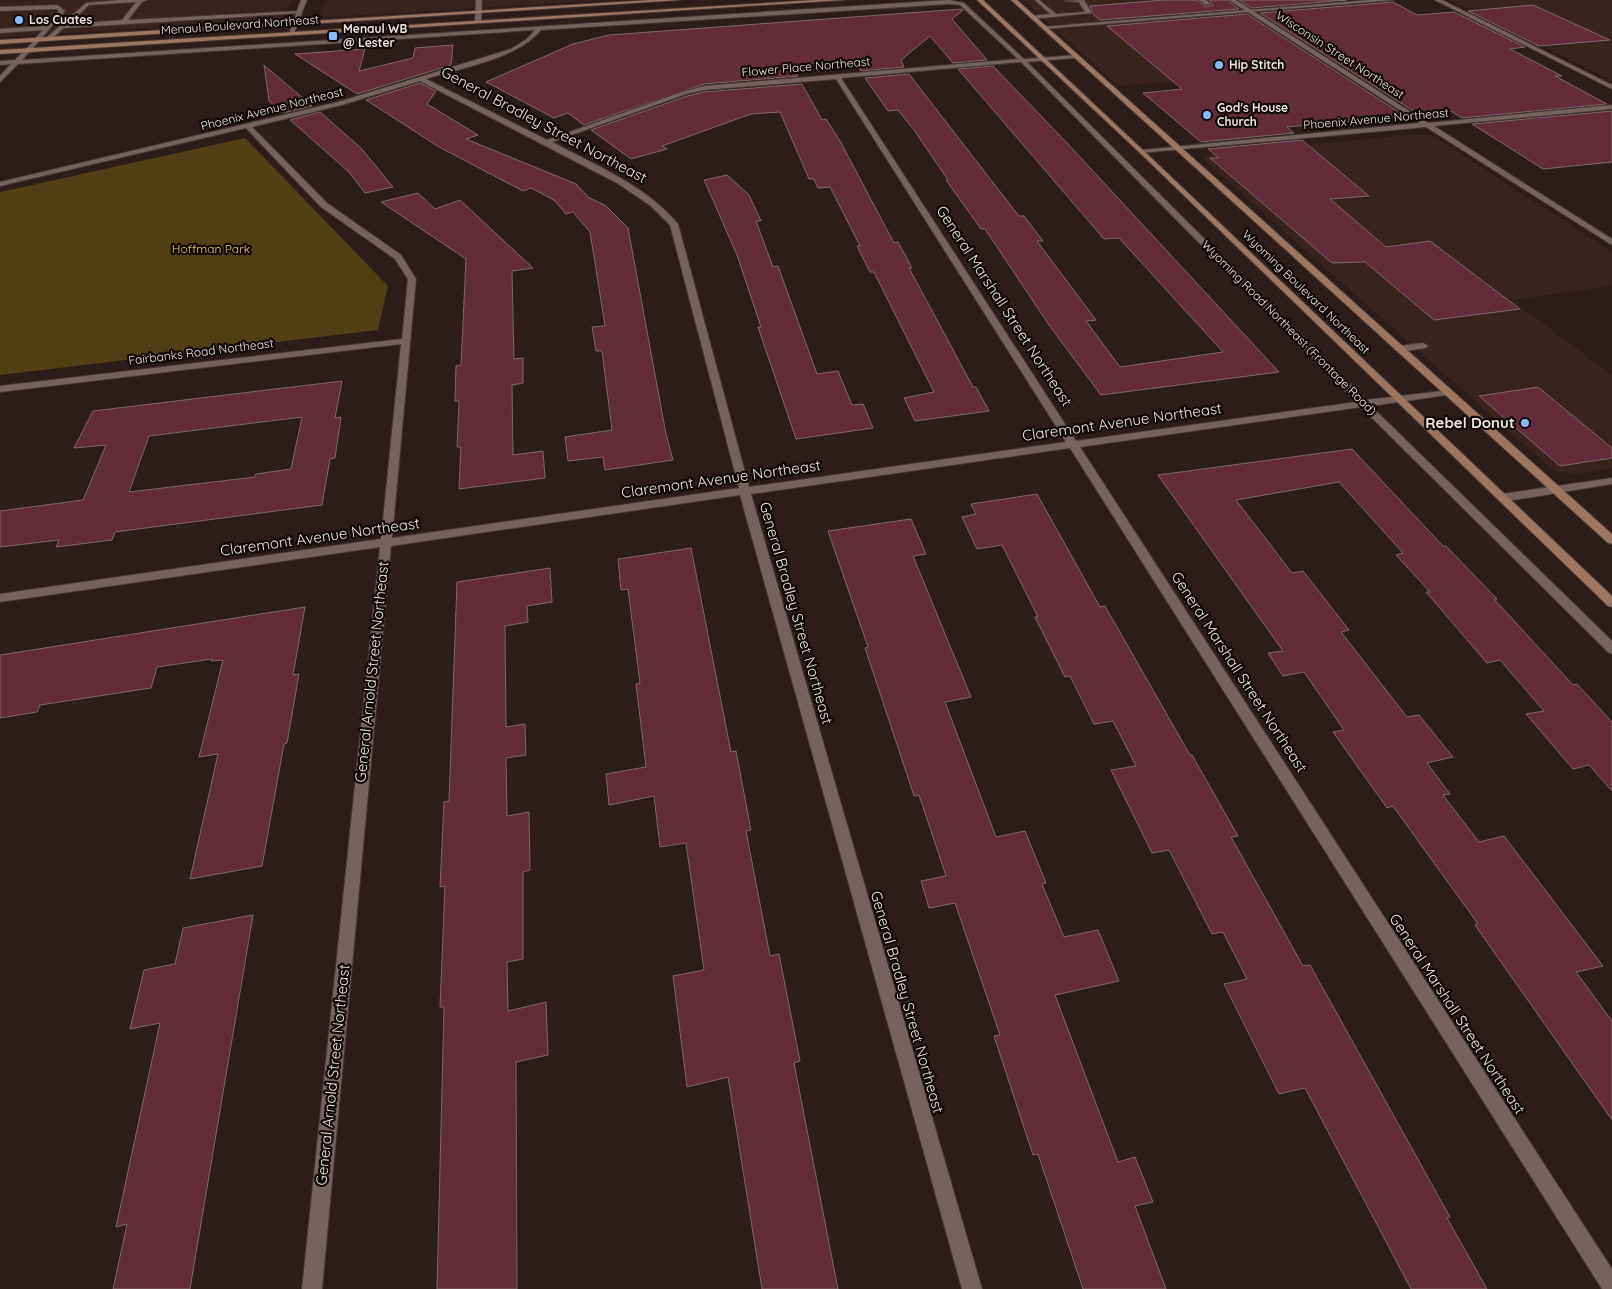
<svg xmlns="http://www.w3.org/2000/svg" width="1612" height="1289" font-family="Quicksand,sans-serif">
	<style>
		.built { fill: #38231e }
		.green { fill: #503f14 }
		.building { fill: #632c3a; stroke: #7c696d; fill-rule: evenodd }
		.lines { fill: none; stroke-linecap: round; stroke-linejoin: round }
		.service-casing { stroke: #443735; stroke-width: 2 }
		.minor-casing { stroke: #443735; stroke-width: 2 }
		.tertiary-casing { stroke: #443735; stroke-width: 2 }
		.secondary-casing { stroke: #443735; stroke-width: 2 }
		.service { fill: #75625e; fill-rule: evenodd }
		.minor { fill: #75625e; fill-rule: evenodd }
		.tertiary { fill: #75625e; fill-rule: evenodd }
		.secondary { fill: #9c7660; fill-rule: evenodd }
		.poi-dot { fill: #89bafc; stroke: #100908; stroke-width: 2 }
		.labels { text-anchor: middle; stroke-width: 4.5; stroke-linejoin: round; paint-order: stroke }
		.far-poi-label { font-size: 12px; font-weight: bold; fill: #eee3e1; stroke: #100908; text-anchor: start }
		.far-street-label { font-size: 12px; fill: #eee3e1; stroke: #100908 }
		.far-park-label { font-size: 12px; fill: #ecc873; stroke: #100908 }
		.street-label { font-size: 15px; fill: #eee3e1; stroke: #100908 }
		.poi-label { font-size: 15px; font-weight: bold; fill: #eee3e1; stroke: #100908; text-anchor: end }
	</style>
	<rect width="100%" height="100%" fill="#2c1d1a"/>
	<path class="built" d="M46 0H292L284 17 276 20 0 37V3Z
		M326 0H609L327 17 320 15Z
		M1023 0H1221L1329 69 1118 86Z
		M1449 0H1612V81Z
		M1419 134 1431 135 1438 139 1612 252V286L1512 300 1612 375V468L1575 474 1559 472 1549 467 1205 161V156L1214 154Z"/>
	<path class="green" d="M245 138 388 286 378 330 0 375V192Z"/>
	<path class="building" d="M1164 0H1197L1206 7 1213 5 1209 0H1227L1239 9 1100 20 1093 14 1090 6Z
		M1239 0H1347L1252 8Z
		M1393 2 1417 15 1454 12 1525 47 1510 49 1562 76H1555L1607 104 1462 118 1451 111 1418 114 1260 13Z
		M1533 5 1610 40 1539 46 1468 11Z
		M962 9 963 10 952 19 987 60 953 63 930 36 901 60 904 67 861 71 854 60 792 65 798 76 704 84 584 125 568 113 554 118 486 82 573 44 609 35Z
		M1247 14 1405 116 1287 127 1294 133 1201 142 1143 93 1182 89 1107 26Z
		M453 45 451 65 357 94 295 54 365 49 359 71 413 58 415 48Z
		M264 65 312 106 283 113 269 101Z
		M993 66 1067 143 1279 372 1101 395 1049 325 985 229H981L946 180H948L914 130 898 110 888 111 865 78 909 74 1008 202 1019 216H1024L1043 241H1037L1096 320 1086 321 1120 367 1223 352 1119 238 1104 239 958 69Z
		M420 83 436 91 427 104 478 135 466 139 576 184 588 197 606 206 628 228 666 434 673 460 605 470 603 457 568 461 565 437 612 430 602 351H596L592 327 605 326 590 232 573 212 566 214 554 200 531 188 523 191 439 147 366 100Z
		M802 84 822 120 826 119 840 141 894 243 898 242 912 268H909L973 387H976L989 411 915 421 904 398 934 392 874 272H870L857 246H860L830 187 818 188 814 179H809L780 112 751 114 662 146 667 149 631 159 591 130 687 96 704 92Z
		M1612 111V162L1543 169 1472 124Z
		M320 112 361 148 393 187 365 193 349 172 290 120Z
		M1302 140 1369 196 1330 199 1386 247 1430 241 1520 309 1434 320 1365 262 1332 263 1210 158H1219L1208 149Z
		M727 175 749 195 761 221H756L773 267 778 266 817 374 838 371 852 405 863 404 873 428 796 439 758 327H761L737 255 704 180Z
		M418 193 435 209 460 200 533 268 512 271 514 359 523 358V383L512 385 513 455 543 451 545 478 459 489 461 447H457L459 401H455L456 366 461 365 466 259 381 202Z
		M342 381 335 418 341 417 335 458 330 459 322 505 115 532 112 540 56 547 59 540 0 547V511L83 500 106 445 74 448 93 411ZM302 417 291 469 256 474 255 477 129 492 149 436Z
		M1538 387 1612 448V458L1560 466 1479 396Z
		M1352 449 1443 546H1446L1497 599H1494L1573 685 1577 684 1612 722V791L1589 765 1573 769 1526 714 1544 711 1500 660 1487 663 1426 592H1430L1396 555 1403 553 1339 482 1236 500 1292 573 1303 571 1349 630 1341 632 1407 717 1419 715 1453 757 1427 763 1450 794 1443 795 1479 842 1504 836 1603 966 1576 972 1612 1021V1120L1475 925 1478 924 1393 806 1387 808 1333 732 1344 730 1304 672 1283 676 1268 653 1283 651 1158 475Z
		M1037 494 1100 607 1105 606 1190 755H1192L1238 836 1231 837 1303 966 1310 965 1450 1217 1447 1218 1487 1289H1411L1305 1088 1279 1094 1224 984 1247 979 1223 932 1212 934 1169 850 1152 853 1111 770 1136 766 1113 721 1094 724 1070 676 1065 677 1035 617H1038L1002 545 977 549 962 517 976 514 971 504Z
		M911 519 926 554 913 556 971 697 945 702 996 837 1025 831 1046 883 1042 884 1064 937 1098 930 1119 981 1055 995 1118 1162 1135 1157 1153 1202 1135 1206 1166 1289H1083L1038 1154 1033 1155 994 1036 1000 1035 955 903 929 908 921 881 946 876 919 795 914 796 865 648 868 647 828 531Z
		M691 548 731 752 736 751 751 830 746 831 770 956 779 954 800 1061 794 1063 838 1289H762L728 1077 687 1087 673 976 704 970 686 843 660 847 654 796 609 805 606 774 646 767 636 684 640 683 628 589 621 590 618 559Z
		M550 568 552 602 527 606 528 622 505 626 506 727 525 724 526 755 506 758 507 816 529 812 530 870 523 872V959L507 962 508 1011 546 1002 548 1055 516 1062 517 1289H437L444 1007H440L445 886 440 887 444 802 449 801 457 582Z
		M305 607 293 675 299 674 287 743 284 744 262 866 190 879 218 754 199 757 223 660 211 661 212 659 157 667 151 688 40 705 37 712 0 718V655Z
		M253 915 190 1289H113L127 1224 116 1227 160 1023 130 1029 144 970 175 964 183 928Z"/>
	<g class="lines">
		<g class="service-casing">
			<path id="service" d="M119 0H147L142 2 128 20 299 11 302 13 64 28 50 40 45 39 86 3ZM136 2 122 20 69 24 89 5Z
				M476 0H482L481 21 478 23 475 21Z
				M1035 0H1039L1056 14 1085 12 1079 2 1064 1 1084 0 1092 13 1032 19 1030 16 1050 14Z
				M1199 0H1206L1211 4 1206 5Z
				M1370 0H1394L1044 29 1041 27Z
				M57 5 65 11 39 41 34 40 43 30 0 33V29L46 26 59 11 56 9 0 11V7Z
				M1423 343 1428 346 1426 348 1399 352 1394 349 1399 346Z"/>
		</g>
		<g class="minor-casing">
			<path id="minor" d="M949 0 964 3 1024 59 1077 55 1075 58 1027 62 1366 400 1450 390V394L1447 395 1371 406 1612 641V654L1608 652 1361 407 1080 447 1612 1269V1289H1602L1070 448 751 494 982 1289H962L740 495 391 546 322 1289H302L380 547 0 602V594L381 539 401 344 0 392V386L402 339 408 279 395 259 321 207 246 128 0 186V182L338 102 511 49 527 39 535 30 18 64 0 82V76L11 64 0 65V61L15 60 37 38 40 40 22 60ZM949 4 960 5 1018 59 704 86 682 92 547 140 426 79C463 67 515 60 541 30ZM1021 62 1356 402 1076 441 841 78ZM836 79 1066 442 749 487 678 224C647 186 595 165 552 142L686 94 704 90ZM420 81 617 183 651 206 670 225 739 488 392 538 416 279 401 255 327 203 252 127 342 105Z
				M1229 0H1236L1428 123 1612 105V109L1434 126 1612 239V245L1426 127 1140 153V151L1142 150 1420 123Z
				M1435 0H1442L1612 85V89Z
				M1612 478V484L1502 502 1497 498 1502 494Z"/>
		</g>
		<g class="tertiary-casing">
			<path id="tertiary" d="M301 0H307L294 33 289 34Z"/>
		</g>
		<g class="secondary-casing">
			<path id="secondary" d="M651 0H680L0 44V40Z
				M815 0H844L0 54V50Z
				M977 0H983L1144 151 1612 596V607L1608 606 1140 153Z
				M1011 0H1017L1612 534V544L1608 543Z"/>
		</g>
		<use href="#service" class="service"/>
		<use href="#minor" class="minor"/>
		<use href="#tertiary" class="tertiary"/>
		<use href="#secondary" class="secondary"/>
	</g>
	<g class="poi-dot">
		<circle cx="19" cy="20" r="5"/>
		<rect x="328" y="31" width="10" height="10" rx="2.5"/>
		<circle cx="1219" cy="65" r="5"/>
		<circle cx="1207" cy="115" r="5"/>
		<circle cx="1525" cy="423" r="5"/>
	</g>
	<g class="labels">
		<g class="far-poi-label">
			<text x="29" y="24">Los Cuates</text>
			<text x="343" y="33">Menaul WB<tspan x="343" dy="14">@ Lester</tspan></text>
			<text x="1229" y="69">Hip Stitch</text>
			<text x="1217" y="112">God's House<tspan x="1217" dy="14">Church</tspan></text>
		</g>
		<g class="far-street-label">
			<text transform="translate(240 25) rotate(-4)" y="4">Menaul Boulevard Northeast</text>
			<text transform="translate(1340 55) rotate(33)" y="4">Wisconsin Street Northeast</text>
			<text transform="translate(806 67) rotate(-5)" y="4">Flower Place Northeast</text>
			<text transform="translate(272 109) rotate(-14)" y="4">Phoenix Avenue Northeast</text>
			<text transform="translate(1376 119) rotate(-5)" y="4">Phoenix Avenue Northeast</text>
			<text transform="translate(1306 292) rotate(44)" y="4">Wyoming Boulevard Northeast</text>
			<text transform="translate(1289 328) rotate(45)" y="4">Wyoming Road Northeast (Frontage Road)</text>
			<text transform="translate(201 352) rotate(-7)" y="4">Fairbanks Road Northeast</text>
		</g>
		<g class="far-park-label">
			<text x="211" y="253">Hoffman Park</text>
		</g>
		<g class="street-label">
			<text transform="translate(544 125) rotate(28)" y="5">General Bradley Street Northeast</text>
			<text transform="translate(1004 306) rotate(57)" y="5">General Marshall Street Northeast</text>
			<text transform="translate(1122 422) rotate(-8)" y="5">Claremont Avenue Northeast</text>
			<text transform="translate(721 479) rotate(-8)" y="5">Claremont Avenue Northeast</text>
			<text transform="translate(320 537) rotate(-8)" y="5">Claremont Avenue Northeast</text>
			<text transform="translate(796 613) rotate(74)" y="5">General Bradley Street Northeast</text>
			<text transform="translate(372 672) rotate(-84)" y="5">General Arnold Street Northeast</text>
			<text transform="translate(1239 672) rotate(57)" y="5">General Marshall Street Northeast</text>
			<text transform="translate(907 1002) rotate(74)" y="5">General Bradley Street Northeast</text>
			<text transform="translate(1457 1014) rotate(57)" y="5">General Marshall Street Northeast</text>
			<text transform="translate(333 1075) rotate(-84)" y="5">General Arnold Street Northeast</text>
		</g>
		<g class="poi-label">
			<text x="1515" y="428">Rebel Donut</text>
		</g>
	</g>
</svg>
